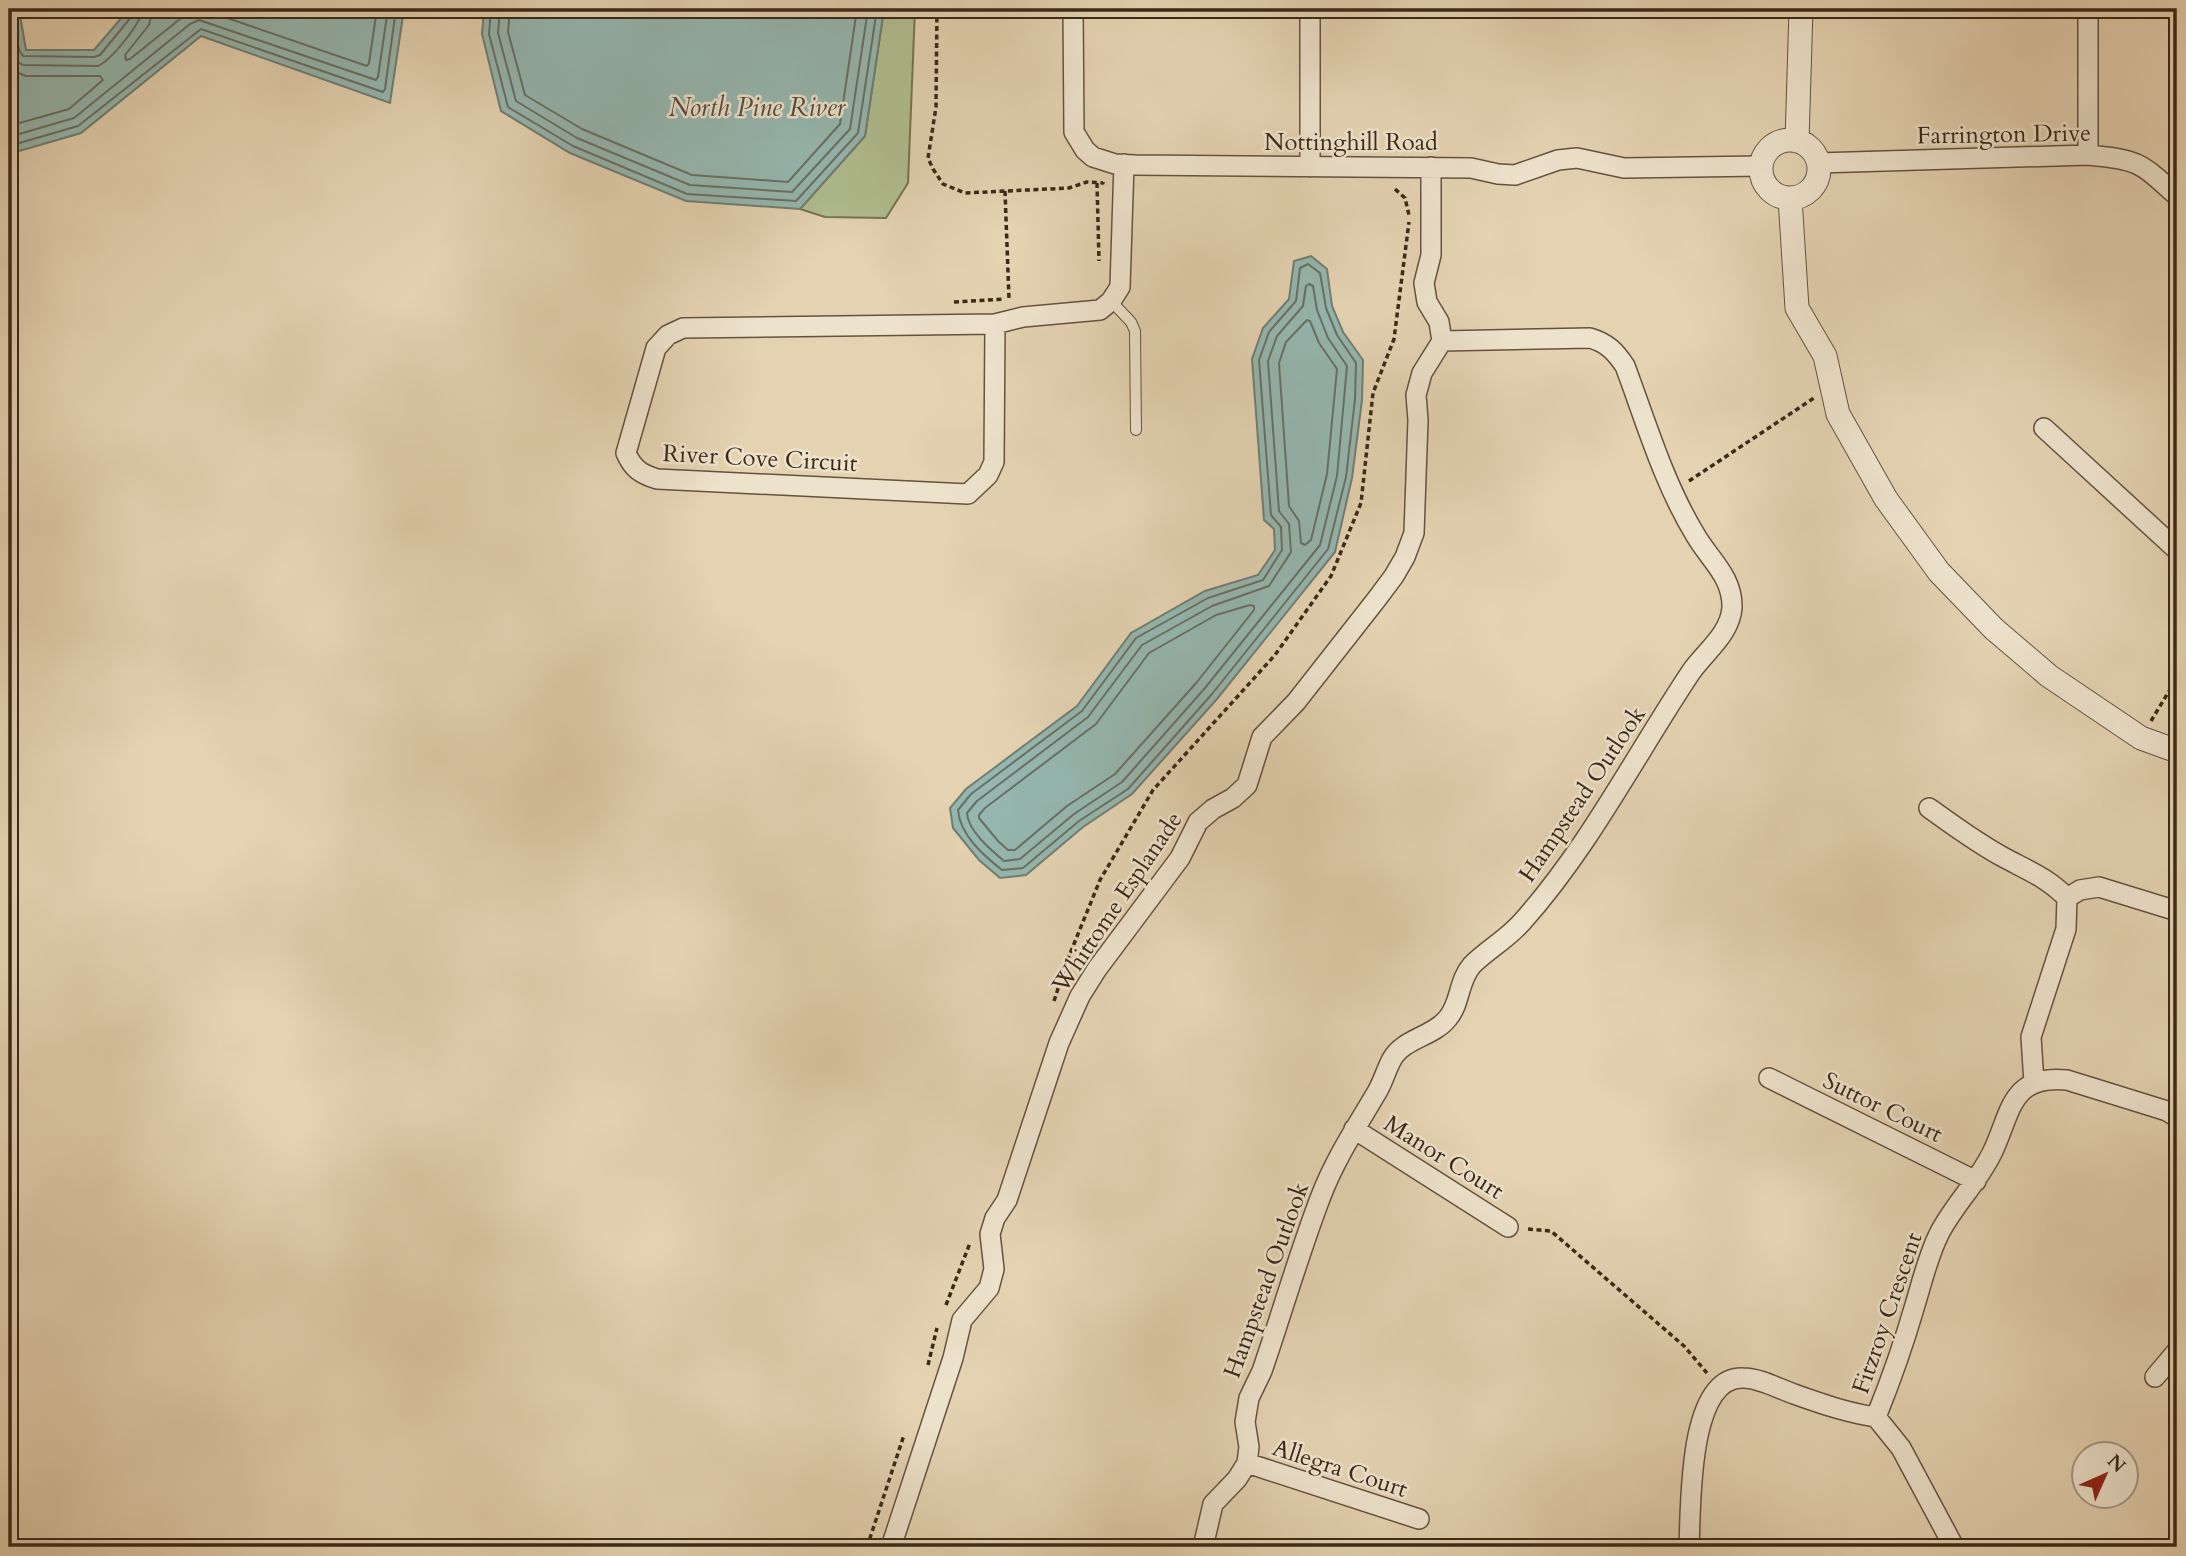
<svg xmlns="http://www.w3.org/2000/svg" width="2186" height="1556" font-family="Cardo,serif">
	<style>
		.green { fill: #b0bd8f; stroke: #767354; stroke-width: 2 }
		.water { fill: #95b7b0; stroke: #717e74; stroke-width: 2 }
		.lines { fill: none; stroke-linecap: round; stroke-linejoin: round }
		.shore { stroke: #687064; stroke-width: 2 }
		.service-casing { stroke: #65533f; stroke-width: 12 }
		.minor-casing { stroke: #65533f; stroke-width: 22 }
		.tertiary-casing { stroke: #65533f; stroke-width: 25 }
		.path { stroke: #3b2919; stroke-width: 3.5; stroke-dasharray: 5 3.5; stroke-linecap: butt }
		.service { stroke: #ede2cc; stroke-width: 10 }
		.minor { stroke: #ede2cc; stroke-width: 19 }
		.tertiary { stroke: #ede2cc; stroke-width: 23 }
		.labels { text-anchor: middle; stroke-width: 5; stroke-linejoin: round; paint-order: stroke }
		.street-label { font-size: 24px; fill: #3b2919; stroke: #ede2cc }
		.water-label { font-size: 26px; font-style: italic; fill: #524c3f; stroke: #ede2cc }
	</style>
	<rect width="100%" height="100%" fill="#e4d2b1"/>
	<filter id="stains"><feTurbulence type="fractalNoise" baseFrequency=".00286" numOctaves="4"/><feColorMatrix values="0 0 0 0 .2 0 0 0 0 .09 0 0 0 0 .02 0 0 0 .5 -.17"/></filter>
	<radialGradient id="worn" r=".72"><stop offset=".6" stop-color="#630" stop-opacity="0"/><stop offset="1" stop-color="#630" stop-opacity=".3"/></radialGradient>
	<path class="green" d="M884 9H915L908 183 886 218 825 217 800 209 865 136Z"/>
	<path class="water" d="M9 9H19L26 50H94L129 9H404L390 103 201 36 81 133 9 154Z
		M484 9H884L865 136 800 209 686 201 570 153 501 111 482 34Z
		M1311 256 1327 269 1332 306 1343 332 1363 360 1362 400 1352 478 1335 552 1217 699 1132 794 1083 827 1026 875 1000 878 979 860 953 828 950 808 966 789 1077 706 1131 633 1205 591 1258 575 1275 550 1274 529 1264 520 1252 359 1263 328 1289 299 1294 261Z"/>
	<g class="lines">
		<path class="shore" d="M12 9 19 50 23 56 94 57 100 55 132 16 134 9
			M153 9 149 25 125 55 126 60 130 59 185 15 201 9 367 66 369 63 377 9
			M491 9 489 34 508 107 573 146 687 194 796 201 858 133 877 9
			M500 9 498 33 516 101 577 138 690 185 792 192 850 129 868 9
			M510 9 508 32 525 95 582 129 692 175 788 182 840 124 857 9
			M9 43 13 59 23 65 98 66C111 60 142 23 142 9
			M9 69 26 76H100L103 80 69 109 9 126
			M9 137 74 118 190 24 199 20 376 80 378 77 388 9
			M9 146 78 126 201 29 383 92 385 89 396 9
			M1308 264 1320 273 1326 308 1337 335 1356 363 1355 399 1346 477 1328 549 1212 694 1128 789 1079 821 1023 868 1002 870C983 855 960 835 958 810L971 794 1082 711 1136 638 1208 598 1263 580 1282 550 1281 527 1271 515 1259 360 1269 332 1296 301 1300 268Z
			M1309 284 1313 286 1317 310 1328 338 1347 366 1337 476 1320 545 1205 688 1122 782 1074 814 1020 859 1004 861C991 850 968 831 967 813L977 801 1088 717 1142 645 1212 606 1269 586 1291 552 1289 524 1279 511 1268 361 1277 336 1303 306 1306 286Z
			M1307 320 1310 321 1319 343 1337 369 1327 474 1311 540 1305 545 1301 543 1299 521 1289 506 1279 363 1286 342Z
			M1250 605 1254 606V610L1197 682 1115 774 1067 806 1015 850H1008L998 841 979 818V815L985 808 1096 724 1149 653 1216 615Z"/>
		<g class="service-casing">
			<path id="service" d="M1111 301 1131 322 1135 331 1136 430"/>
		</g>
		<g class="minor-casing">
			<path id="minor" d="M1073 9 1074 132 1085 150 1093 157 1115 164 1135 165 1471 168 1498 174 1515 175 1558 160 1577 158 1624 168 1761 166
				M2088 9V155
				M1818 163 2088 155C2139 160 2140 162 2177 196
				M1310 167V9
				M995 324 994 462 988 475 968 494 657 479C641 474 633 469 626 453L656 348 668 335 683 328 995 324 1023 317 1100 310 1111 301 1120 287 1124 164
				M2044 428 2177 550
				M1929 808C1953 825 1977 843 2003 857 2027 870 2048 878 2067 898L2066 929 2031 1037 2034 1083
				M2067 898 2080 890 2099 887 2177 911
				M1769 1078 1976 1181
				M1354 1129 1508 1227
				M2155 1377 2177 1351
				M1247 1463 1419 1519
				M891 1547 953 1358 962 1320 989 1288 994 1269 990 1234 995 1218 1007 1200 1059 1043 1080 996 1097 969 1180 858 1198 822 1213 809 1233 798 1247 785 1262 737 1296 702 1376 600 1394 576 1405 557 1414 533 1418 420 1416 395 1422 373 1442 341 1439 322 1427 302 1424 283 1431 255V167
				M1203 1547 1213 1504 1237 1479 1247 1463 1249 1447 1245 1422 1249 1398 1262 1371C1282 1313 1299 1253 1321 1196 1335 1159 1357 1126 1377 1092 1383 1082 1386 1070 1392 1059 1404 1038 1433 1037 1448 1018 1461 1002 1458 981 1472 965 1487 950 1507 939 1522 922 1589 847 1635 756 1691 672 1705 652 1730 634 1732 608 1733 577 1710 560 1696 536 1664 484 1646 422 1625 366 1615 351 1607 343 1590 338L1442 341
				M1689 1547C1691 1509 1687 1376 1743 1378 1760 1378 1779 1389 1794 1394 1822 1404 1848 1413 1876 1417
				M1954 1547 1901 1448 1876 1417C1891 1380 1904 1343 1915 1305 1922 1282 1928 1256 1939 1234 1953 1206 1978 1182 1992 1153 2011 1115 2009 1074 2067 1080L2167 1111 2177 1117"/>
		</g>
		<g class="tertiary-casing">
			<path id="tertiary" d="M1761 169a29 29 0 1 1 58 0a29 29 0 1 1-58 0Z
				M1797 141 1801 9
				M1790 198 1797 308 1825 356 1838 414 1886 499 1939 572 1994 629 2049 676 2141 738 2177 751"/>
		</g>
		<path class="path" d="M937 9 936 107 928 158 933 169 943 184 965 193 1069 188 1087 182 1103 183V182
			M1097 183 1099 261
			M1395 189 1405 198 1409 215
			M1005 191 1009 299
			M954 302 1005 299
			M1689 481 1814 398
			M2151 721 2177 678
			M1054 1001 1067 961 1100 880 1153 790 1275 655 1331 576 1361 503 1373 393 1394 339 1409 222
			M1528 1229 1551 1231 1684 1346 1707 1373
			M946 1305 970 1243
			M928 1365 937 1328
			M867 1547 904 1435"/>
		<use href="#service" class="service"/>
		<use href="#minor" class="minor"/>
		<use href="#tertiary" class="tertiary"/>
	</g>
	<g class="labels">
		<g class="street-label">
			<text transform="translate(2004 134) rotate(-1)" y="8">Farrington Drive</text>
			<text x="1351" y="150">Nottinghill Road</text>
			<text transform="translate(760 458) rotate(3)" y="8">River Cove Circuit</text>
			<text transform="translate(1582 794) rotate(-56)" y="8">Hampstead Outlook</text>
			<text transform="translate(1117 902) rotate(-56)" y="8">Whittome Esplanade</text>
			<text transform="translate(1883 1107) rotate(26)" y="8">Suttor Court</text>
			<text transform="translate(1444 1157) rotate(32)" y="8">Manor Court</text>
			<text transform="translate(1266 1280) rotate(-70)" y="8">Hampstead Outlook</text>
			<text transform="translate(1887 1313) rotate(-71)" y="8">Fitzroy Crescent</text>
			<text transform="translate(1340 1468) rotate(18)" y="8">Allegra Court</text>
		</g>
		<g class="water-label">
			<text x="757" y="116">North Pine River</text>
		</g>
	</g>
	<rect width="2186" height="1556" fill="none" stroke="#e4d2b1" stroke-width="35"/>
	<rect x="10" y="10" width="2165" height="1535" fill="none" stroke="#3b2919" stroke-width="3.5"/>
	<rect x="18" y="18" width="2151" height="1521" fill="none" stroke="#3b2919" stroke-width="2"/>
	<g transform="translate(2105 1475) rotate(45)"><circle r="33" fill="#ede2cc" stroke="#a69884" stroke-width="2"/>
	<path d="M0-5L12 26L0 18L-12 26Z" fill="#8f2418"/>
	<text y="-10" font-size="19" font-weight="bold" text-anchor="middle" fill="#3b2919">N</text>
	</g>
	<rect width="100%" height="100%" filter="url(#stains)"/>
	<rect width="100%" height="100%" fill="url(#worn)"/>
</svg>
